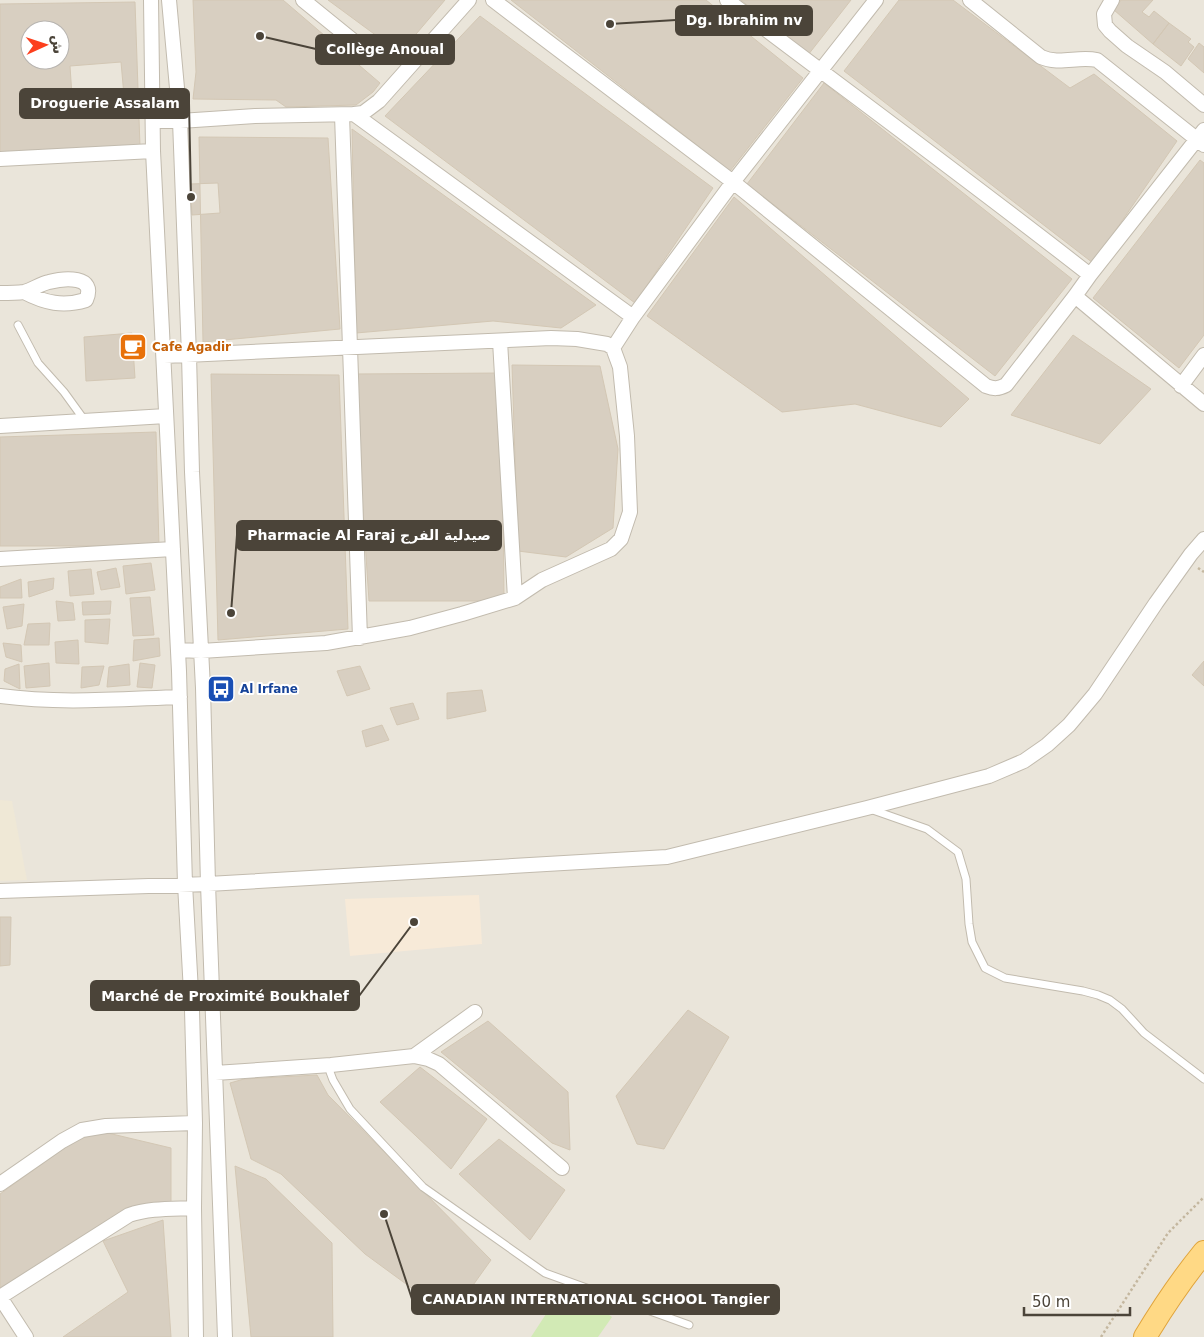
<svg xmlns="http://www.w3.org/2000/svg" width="1204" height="1337" font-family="'DejaVu Sans',Cairo,sans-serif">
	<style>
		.residential { fill: #eae5da; fill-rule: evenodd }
		.commercial { fill: #f7ead8 }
		.education { fill: #efe8d6 }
		.green { fill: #d2eab5 }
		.building { fill: #d8cfc1; stroke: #d3c7b4; fill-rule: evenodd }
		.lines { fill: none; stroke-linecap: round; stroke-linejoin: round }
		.service-casing { stroke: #c2bbae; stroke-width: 9 }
		.minor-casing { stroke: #c2bbae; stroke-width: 16 }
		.trunk-casing { stroke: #e0a43c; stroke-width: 24 }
		.path { stroke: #c4b79f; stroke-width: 2.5; stroke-dasharray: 2.5 2.5; stroke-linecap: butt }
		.service { stroke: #fff; stroke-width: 7 }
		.minor { stroke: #fff; stroke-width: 14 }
		.trunk { stroke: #ffd985; stroke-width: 22 }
		.labels { text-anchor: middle; stroke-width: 4; stroke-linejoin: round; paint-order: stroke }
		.food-label { font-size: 12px; font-weight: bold; fill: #c56008; stroke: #fff; text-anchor: start }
		.transit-label { font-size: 12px; font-weight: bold; fill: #164399; stroke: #fff; text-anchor: start }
		.leader { fill: none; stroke: #4b4439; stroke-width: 2 }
		.callout-dot { fill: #4b4439; stroke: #fff; stroke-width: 2 }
		.callout { fill: #4b4439; stroke: #4b4439; stroke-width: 2 }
		.callout-label { font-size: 14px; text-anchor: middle; font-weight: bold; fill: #fff }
	</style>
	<rect width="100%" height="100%" fill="#f6f3ec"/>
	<path class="residential" d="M0 0H1204V1337H0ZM30 30H60V60H30Z"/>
	<path class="commercial" d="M479 895 482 944 350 956 345 899Z"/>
	<path class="education" d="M0 800 12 801 27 880 0 881Z"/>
	<path class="green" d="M565 1285 612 1317 598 1337H531Z"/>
	<path class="building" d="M193 0H283L380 83 373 92 356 105 286 107 276 100 193 99 196 72Z
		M328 0H445L400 53Z
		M511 0H706L803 78 730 171Z
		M741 0H851L808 55Z
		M899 0H953L1070 88 1094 74 1177 141 1093 263 844 71Z
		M1121 0H1153L1142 12 1149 17 1154 11 1169 23 1153 44 1114 10Z
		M135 2 140 147 0 153V4ZM30 30H60V60H30Z
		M480 16 713 188 635 303 385 116Z
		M1169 23 1191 39 1188 42 1194 47 1181 66 1153 44Z
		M1199 43 1204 47V73L1188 59Z
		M121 62 125 107 73 111 70 66Z
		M824 83 1072 279 995 376 747 184Z
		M352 129 596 305 561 328 493 321 356 333Z
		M199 137 328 138 340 329 203 342Z
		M1200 160 1204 163V335L1179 368 1093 298Z
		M218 183 220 213 192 215 190 184Z
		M734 197 969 399 941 427 855 404 782 412 647 316Z
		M132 333 135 378 86 381 84 337Z
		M1073 335 1151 389 1100 444 1011 415Z
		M512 365 600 366 618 449 613 528 566 557 518 551Z
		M502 373 504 601H369L354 374Z
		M211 374 339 375 348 629 218 640Z
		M156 432 159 546H0V437Z
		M151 563 155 590 126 594 123 566Z
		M116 568 120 587 101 590 97 572Z
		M91 569 94 594 70 596 68 571Z
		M54 578 53 589 29 597 28 582Z
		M21 579 22 598H0V587Z
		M150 597 154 635 133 636 130 598Z
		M56 601 73 603 75 620 58 621Z
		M111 601 110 614 83 615 82 602Z
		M24 604 22 626 7 629 3 607Z
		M110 619 108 644 85 642V620Z
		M50 623 49 645H24L28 624Z
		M159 638 160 656 133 661 134 640Z
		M78 640 79 664 56 663 55 642Z
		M3 643 21 645 22 662 6 657Z
		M1204 661V686L1192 675Z
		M49 663 50 686 26 688 24 666Z
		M140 663 155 665 152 688 137 687Z
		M19 664 20 689 4 681 5 669Z
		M129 664 130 685 107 687 109 667Z
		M104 666 99 685 81 688 82 667Z
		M360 666 370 689 347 696 337 671Z
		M482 690 486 711 447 719V693Z
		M413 703 419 719 397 725 390 708Z
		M382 725 389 740 366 747 362 731Z
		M0 917H11L10 965 0 966Z
		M688 1010 729 1037 664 1149 637 1144 616 1096Z
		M488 1021 568 1092 570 1150 552 1143 441 1052Z
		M420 1067 487 1119 451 1169 380 1102Z
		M317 1075 328 1095 491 1260 471 1288 443 1311 365 1254 281 1174 251 1159 230 1083 244 1079Z
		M91 1129 171 1148V1205L136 1206 0 1290V1194Z
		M499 1139 565 1190 530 1240 459 1174Z
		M235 1166 266 1179 332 1243 333 1337H251Z
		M163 1220 171 1337H63L128 1292 103 1241Z"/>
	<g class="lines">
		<g class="service-casing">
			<path id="service" d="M18 325 38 363 64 392 85 421
				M870 809 927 829 958 852 966 879 969 924 972 942 985 968 1005 978 1083 991 1098 995 1110 1000 1122 1009 1144 1033 1204 1079
				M331 1065 330 1072 333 1080 350 1109 423 1187 545 1273 689 1325"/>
		</g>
		<g class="minor-casing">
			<path id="minor" d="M151 0 153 151 179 671 185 884 192 1010 195 1123 194 1208 196 1337
				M169 0 180 121 189 355 192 472 203 688 208 884 225 1337
				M303 0 367 52
				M493 0 733 182 986 386C994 389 998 389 1006 385L1075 296 1090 275 1204 130
				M727 0C848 92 970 181 1090 275
				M970 0 1041 57C1059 65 1078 56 1097 60L1204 145
				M1112 0 1104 14 1105 25 1110 31 1127 46 1165 72 1204 105
				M354 114 633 317
				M342 115 360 638
				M153 121H180L255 116 354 114 363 113 379 101 469 0
				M0 159 153 151
				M0 293C8 293 16 293 24 292 32 290 40 284 49 282 64 278 97 275 86 300 63 307 45 303 24 292
				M1075 296 1204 404
				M500 341 515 598
				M613 348 633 317 733 182 876 0
				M164 356 551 338 577 339 607 344 613 348 620 367 627 436 630 512 621 539 611 549 542 580 515 598 462 614 410 628 326 643 201 651 178 650
				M1181 386 1204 355
				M0 426 166 416
				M0 559 173 549
				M0 696C59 704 120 699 180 697
				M0 891 208 884 667 857 867 808 989 776 1024 761 1047 745 1069 725 1095 694 1156 603 1191 554 1204 539
				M414 1056 475 1012
				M215 1073 331 1065 414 1056 428 1059 439 1064 562 1168
				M0 1184 62 1141 82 1130 106 1126 195 1123
				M0 1297 129 1215C149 1208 172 1209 194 1208
				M0 1297 26 1337"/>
		</g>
		<g class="trunk-casing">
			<path id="trunk" d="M1145 1337C1163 1307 1182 1279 1204 1252"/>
		</g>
		<path class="path" d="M1198 568 1204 572
			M1101 1337 1168 1233 1204 1197"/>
		<use href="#service" class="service"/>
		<use href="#minor" class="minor"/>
		<use href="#trunk" class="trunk"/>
	</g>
	<defs>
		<g id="cafe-square" transform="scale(1.4375)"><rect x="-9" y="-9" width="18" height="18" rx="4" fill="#e8710a" stroke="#fff"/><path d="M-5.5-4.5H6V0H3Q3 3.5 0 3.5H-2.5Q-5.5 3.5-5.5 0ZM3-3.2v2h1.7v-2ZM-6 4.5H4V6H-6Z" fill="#fff"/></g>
		<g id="bus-square" transform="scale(1.4375)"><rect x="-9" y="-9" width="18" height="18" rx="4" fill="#1a4fb4" stroke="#fff"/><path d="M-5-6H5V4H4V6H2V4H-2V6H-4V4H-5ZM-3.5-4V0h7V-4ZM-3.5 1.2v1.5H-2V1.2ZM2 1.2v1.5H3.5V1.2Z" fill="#fff"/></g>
	</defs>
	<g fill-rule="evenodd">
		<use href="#cafe-square" x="133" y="347"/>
		<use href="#bus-square" x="221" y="689"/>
	</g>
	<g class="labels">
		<g class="food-label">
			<text x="152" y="351">Cafe Agadir</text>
		</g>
		<g class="transit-label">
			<text x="240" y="693">Al Irfane</text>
		</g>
	</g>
	<path class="leader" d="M610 24L676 20M260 36L316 49M191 197L189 103M231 613L237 535M414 922L359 996M384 1214L412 1299"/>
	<g class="callout-dot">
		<circle cx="610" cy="24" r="5"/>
		<circle cx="260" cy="36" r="5"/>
		<circle cx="191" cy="197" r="5"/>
		<circle cx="231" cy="613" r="5"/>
		<circle cx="414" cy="922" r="5"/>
		<circle cx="384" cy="1214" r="5"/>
	</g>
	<g class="callout">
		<rect x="676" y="6" width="136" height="29" rx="5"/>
		<rect x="316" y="35" width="138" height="29" rx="5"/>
		<rect x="20" y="89" width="169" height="29" rx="5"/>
		<rect x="237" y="521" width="264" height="29" rx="5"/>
		<rect x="91" y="981" width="268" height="29" rx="5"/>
		<rect x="412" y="1285" width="367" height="29" rx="5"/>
	</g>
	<g class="callout-label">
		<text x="744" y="25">Dg. Ibrahim nv</text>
		<text x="385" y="54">Collège Anoual</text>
		<text x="105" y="108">Droguerie Assalam</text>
		<text x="369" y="540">Pharmacie Al Faraj صيدلية الفرج</text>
		<text x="225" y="1001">Marché de Proximité Boukhalef</text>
		<text x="596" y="1304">CANADIAN INTERNATIONAL SCHOOL Tangier</text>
	</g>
	<g transform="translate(45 45) rotate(87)"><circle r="24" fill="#ffffff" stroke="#b7b4b0"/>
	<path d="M0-4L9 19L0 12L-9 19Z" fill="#fc3f1d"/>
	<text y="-8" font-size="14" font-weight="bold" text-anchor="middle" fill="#4b4439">ش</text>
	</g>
	<path d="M1024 1307v8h106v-8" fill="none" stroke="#4b4439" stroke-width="2.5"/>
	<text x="1032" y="1307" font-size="15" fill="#4b4439" stroke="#ffffff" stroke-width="4" paint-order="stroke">50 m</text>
</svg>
